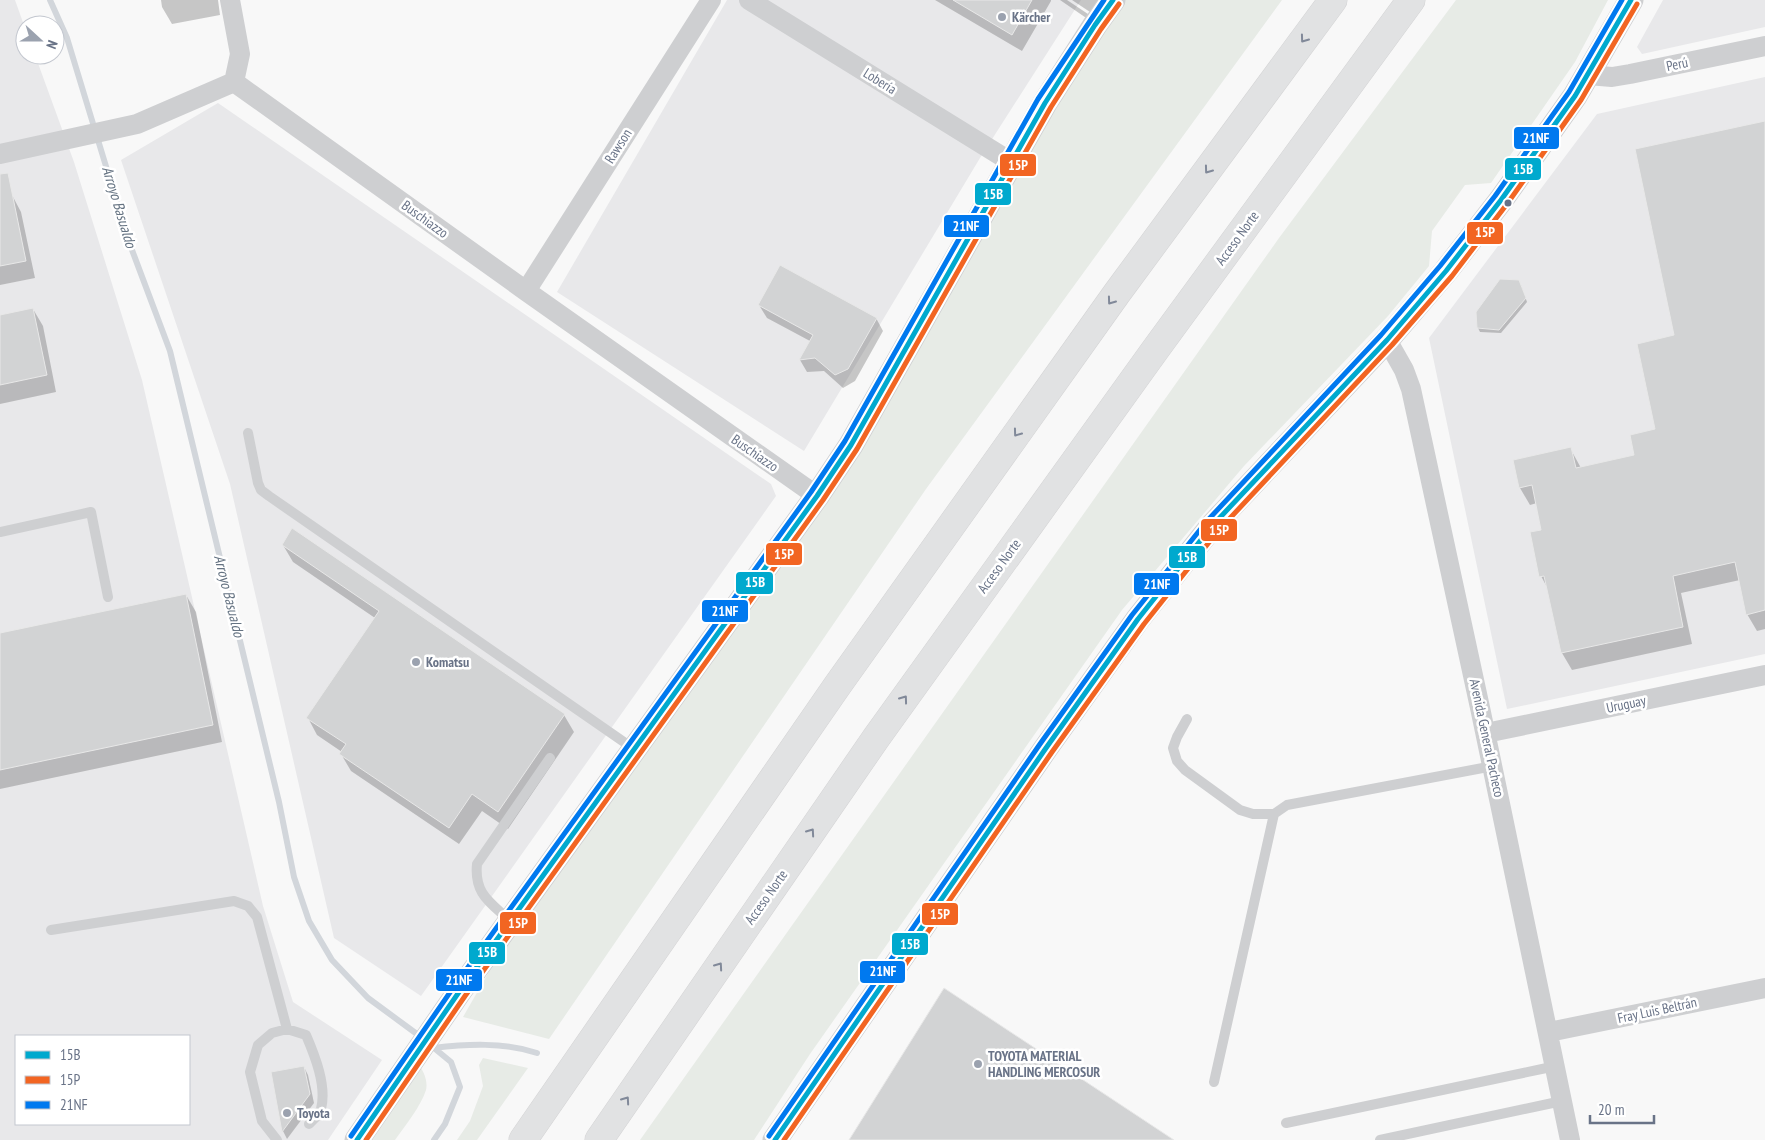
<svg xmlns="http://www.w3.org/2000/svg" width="1765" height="1140" font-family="'PT Sans Narrow',sans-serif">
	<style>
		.built { fill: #e8e8ea; fill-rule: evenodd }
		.green { fill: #e7ebe6 }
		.shadow { fill: #0003 }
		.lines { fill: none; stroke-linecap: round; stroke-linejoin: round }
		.stream { stroke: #d2d6db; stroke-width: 6 }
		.building { fill: #d2d3d4; stroke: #e8e8e8 }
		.motorway-casing { stroke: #d4d4d5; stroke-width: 29 }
		.service { stroke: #cecfd1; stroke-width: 10 }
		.minor { stroke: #cecfd1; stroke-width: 20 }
		.tertiary { stroke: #cecfd1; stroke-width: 25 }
		.motorway { stroke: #e1e2e3; stroke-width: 28 }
		.bus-1-casing { stroke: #fff; stroke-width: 9 }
		.bus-2-casing { stroke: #fff; stroke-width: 9 }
		.bus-3-casing { stroke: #fff; stroke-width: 9 }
		.bus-1 { stroke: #00a9ce; stroke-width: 5 }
		.bus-2 { stroke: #f26522; stroke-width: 5 }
		.bus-3 { stroke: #0079ef; stroke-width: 5 }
		.oneway { stroke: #818999 }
		.poi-dot { fill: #9ba2af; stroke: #fff; stroke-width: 2 }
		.bus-dot { fill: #697387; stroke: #fff; stroke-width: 2 }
		.labels { text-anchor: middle; stroke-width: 5; stroke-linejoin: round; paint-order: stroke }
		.poi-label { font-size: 14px; font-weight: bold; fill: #697387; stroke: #fff; text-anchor: start }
		.street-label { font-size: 14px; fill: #697387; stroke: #fff }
		.water-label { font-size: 15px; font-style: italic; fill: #657382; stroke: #fff }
		.line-badge { stroke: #fff; stroke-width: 2 }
		.badge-label { font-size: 14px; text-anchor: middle; font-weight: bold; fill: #fff }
	</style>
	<rect width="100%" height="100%" fill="#f8f8f8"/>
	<path class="built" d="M0 0H15L25 28V55H35L74 162 142 380 263 906 293 1002 382 1060 328 1140H0ZM16 1036H189V1124H16Z
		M727 0H1081L980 158 804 451 557 292Z
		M1663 0H1765V27L1642 54 1637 47Z
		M1765 77V654L1507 709 1429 338 1597 114Z
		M218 103 771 484 776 496 421 996 334 938 230 484 121 160Z"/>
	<path class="green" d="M1124 0H1282L926 489 549 1039 463 1017 510 935 688 687 1012 171Z
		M1456 0H1608L1575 62 1491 183 1465 185 1432 231 1429 266 1388 316 1244 466 1122 610 810 1054 754 1140H640L1279 238Z
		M483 1058 528 1068 477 1140H457L470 1121 483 1086 479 1065Z
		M418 1064C424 1071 428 1081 426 1090 421 1106 405 1126 395 1140H366Z"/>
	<path class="shadow" d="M161 0H218L220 15 172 24 162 7Z
		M935 0H1051V1L1022 51Z
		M1060 0H1067L1091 16 1093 14 1072 0H1113L1095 24Z
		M1765 122V629L1757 631 1747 614 1740 580 1681 593 1692 644 1572 670 1562 653 1549 591 1541 576 1543 531 1537 503 1530 505 1520 488 1514 461 1570 448 1581 468 1636 456 1656 430 1675 336Z
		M12 195 21 212 35 278 0 285V198Z
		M1521 285 1527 302 1501 333 1480 332 1478 328Z
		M759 305 876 318 883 331 855 381 843 388 824 371 807 372 800 360 810 341 767 318Z
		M33 309 43 326 56 392 0 404V316Z
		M283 545 564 715 574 732 508 829 482 811 459 844 351 771 341 754 342 752 317 735 308 718 375 618 293 562Z
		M186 595 196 612 222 742 0 789V634Z
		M304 1067 308 1075 314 1103 287 1139 283 1131 272 1073Z"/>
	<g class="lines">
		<path class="stream" d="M50 0 67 38 129 242 170 351 279 802 294 877 309 921 332 960 368 998 421 1037
			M428 1043 451 1062 460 1087 445 1124 434 1140
			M433 1048C467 1044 504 1042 537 1053"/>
	</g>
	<path class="building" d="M953 0H1032L1012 35Z
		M1765 121V610L1746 615 1735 562 1673 576 1683 627 1561 653 1544 576 1539 577 1530 532 1541 530 1532 485 1519 488 1513 460 1571 447 1576 468 1634 455 1630 435 1655 429 1637 344 1674 335 1635 149Z
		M8 173 26 261 0 266V174Z
		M780 265 877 318 848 369 835 375 815 358 799 360 813 335 758 305Z
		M1500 279 1519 280 1526 298 1499 330 1477 328 1476 312Z
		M33 308 47 375 0 385V315Z
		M292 528 565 714 498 812 472 794 449 828 339 754 346 744 306 718 379 611 282 545Z
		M186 594 213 725 0 770V633Z
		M944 988 1174 1140H849Z
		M304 1066 310 1094 282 1132 271 1072Z"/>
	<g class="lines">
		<g class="motorway-casing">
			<path id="motorway" d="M523 1140 837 686 1117 293 1333 0
				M599 1140 876 738 1155 350 1411 0"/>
		</g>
		<path class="service" d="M248 433 258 483 261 490 269 496 634 749
			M0 532 91 512 108 597
			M1187 719 1177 737 1173 748 1177 761 1185 770 1240 810 1253 814H1274
			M510 921C490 902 474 894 477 864L550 758
			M51 930 234 901 248 906 257 917 287 1029
			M1214 1082 1274 814 1287 805 1493 766
			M1286 1123 1556 1066
			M277 1140 262 1121 250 1072 258 1045 272 1033 287 1029 306 1035C315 1056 327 1086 321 1109 320 1114 313 1120 309 1124
			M1380 1140 1562 1101"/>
		<path class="minor" d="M230 0 240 54 234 82
			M749 0 1011 162
			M1588 75 1612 77 1630 74 1765 46
			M0 154 137 124 234 82 526 291 817 496
			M526 291 711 0
			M1387 340 1404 370 1411 389C1466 639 1519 889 1570 1140
			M1486 733 1765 675
			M1549 1032 1765 988"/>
		<path class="tertiary" d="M357 1140 459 992 817 496 851 445 1045 103 1095 25 1113 0
			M775 1140 1046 748 1138 619 1212 526 1387 340 1446 271 1501 200 1575 96 1631 0"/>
		<use href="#motorway" class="motorway"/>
		<g class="bus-1-casing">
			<path id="bus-1" d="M357 1140 459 992 817 496 851 445 1045 103 1095 25 1113 0
				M775 1140 1046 748 1138 619 1212 526 1387 340 1446 271 1501 200 1575 96 1631 0"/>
		</g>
		<g class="bus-2-casing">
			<path id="bus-2" d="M366 1140 465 996 823 500 857 449 1051 107 1101 29 1119 4
				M784 1140 1052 752 1144 624 1218 531 1392 345 1452 276 1507 204 1581 100 1637 4"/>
		</g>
		<g class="bus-3-casing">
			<path id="bus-3" d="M351 1136 453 988 811 492 845 441 1038 99 1104 0
				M769 1136 1040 744 1132 615 1207 521 1381 335 1440 266 1495 196 1569 92 1622 0"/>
		</g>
		<use href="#bus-1" class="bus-1"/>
		<use href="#bus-2" class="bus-2"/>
		<use href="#bus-3" class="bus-3"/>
	</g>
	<defs><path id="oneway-chevron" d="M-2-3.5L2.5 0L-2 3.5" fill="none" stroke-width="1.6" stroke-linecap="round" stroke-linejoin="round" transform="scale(1.25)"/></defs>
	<g class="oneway">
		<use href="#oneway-chevron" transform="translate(1304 39) rotate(126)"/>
		<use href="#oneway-chevron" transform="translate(1208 170) rotate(126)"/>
		<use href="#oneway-chevron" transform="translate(1111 301) rotate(126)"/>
		<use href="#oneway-chevron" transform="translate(1017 433) rotate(126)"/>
		<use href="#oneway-chevron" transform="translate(904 699) rotate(-54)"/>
		<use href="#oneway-chevron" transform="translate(811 832) rotate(-55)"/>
		<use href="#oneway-chevron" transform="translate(719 966) rotate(-55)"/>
		<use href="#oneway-chevron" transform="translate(626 1100) rotate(-55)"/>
	</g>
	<g class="poi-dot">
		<circle cx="1002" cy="17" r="5"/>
		<circle cx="416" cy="662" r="5"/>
		<circle cx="978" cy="1064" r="5"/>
		<circle cx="287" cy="1113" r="5"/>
	</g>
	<circle class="bus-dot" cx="1508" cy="203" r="4.5"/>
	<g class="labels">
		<g class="poi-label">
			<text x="1012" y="22">Kärcher</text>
			<text x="426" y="667">Komatsu</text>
			<text x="988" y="1061">TOYOTA MATERIAL<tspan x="988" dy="16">HANDLING MERCOSUR</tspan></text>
			<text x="297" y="1118">Toyota</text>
		</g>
		<g class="street-label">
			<text transform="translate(1677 64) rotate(-12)" y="5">Perú</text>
			<text transform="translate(880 81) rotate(32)" y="5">Lobería</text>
			<text transform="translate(618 146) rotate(-58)" y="5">Rawson</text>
			<text transform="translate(425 219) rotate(36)" y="5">Buschiazzo</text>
			<text transform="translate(1237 238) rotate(-54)" y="5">Acceso Norte</text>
			<text transform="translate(755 453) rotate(35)" y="5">Buschiazzo</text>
			<text transform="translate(999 566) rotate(-54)" y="5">Acceso Norte</text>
			<text transform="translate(1626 704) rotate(-12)" y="5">Uruguay</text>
			<text transform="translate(1487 738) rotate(78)" y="5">Avenida General Pacheco</text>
			<text transform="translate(766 897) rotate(-55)" y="5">Acceso Norte</text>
			<text transform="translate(1657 1010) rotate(-12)" y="5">Fray Luis Beltrán</text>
		</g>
		<g class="water-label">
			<text transform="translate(119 207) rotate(73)" y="5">Arroyo Basualdo</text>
			<text transform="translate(229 596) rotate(76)" y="5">Arroyo Basualdo</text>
		</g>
	</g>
	<g class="line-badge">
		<rect x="1513" y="126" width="47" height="24" rx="5" fill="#0079ef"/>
		<rect x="999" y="153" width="38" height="24" rx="5" fill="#f26522"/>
		<rect x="1504" y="157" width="38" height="24" rx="5" fill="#00a9ce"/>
		<rect x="974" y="182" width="38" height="24" rx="5" fill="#00a9ce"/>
		<rect x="943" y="214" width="47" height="24" rx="5" fill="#0079ef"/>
		<rect x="1466" y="221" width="38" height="24" rx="5" fill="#f26522"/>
		<rect x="1200" y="518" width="38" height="24" rx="5" fill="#f26522"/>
		<rect x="765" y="542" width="38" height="24" rx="5" fill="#f26522"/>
		<rect x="1168" y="545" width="38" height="24" rx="5" fill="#00a9ce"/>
		<rect x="735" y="571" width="39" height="24" rx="5" fill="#00a9ce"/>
		<rect x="1133" y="572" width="47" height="24" rx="5" fill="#0079ef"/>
		<rect x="701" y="599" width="48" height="24" rx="5" fill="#0079ef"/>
		<rect x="921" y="902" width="38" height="24" rx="5" fill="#f26522"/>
		<rect x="499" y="911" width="38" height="24" rx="5" fill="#f26522"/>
		<rect x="891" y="932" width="38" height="24" rx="5" fill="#00a9ce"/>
		<rect x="468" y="941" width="38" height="24" rx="5" fill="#00a9ce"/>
		<rect x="859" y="960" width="47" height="24" rx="5" fill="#0079ef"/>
		<rect x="435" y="968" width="48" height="24" rx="5" fill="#0079ef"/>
	</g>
	<g class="badge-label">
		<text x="1536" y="143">21NF</text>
		<text x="1018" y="170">15P</text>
		<text x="1523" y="174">15B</text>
		<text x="993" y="199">15B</text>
		<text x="966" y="231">21NF</text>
		<text x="1485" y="237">15P</text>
		<text x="1219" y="535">15P</text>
		<text x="784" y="559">15P</text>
		<text x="1187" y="562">15B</text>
		<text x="755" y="587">15B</text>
		<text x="1157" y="589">21NF</text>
		<text x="725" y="616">21NF</text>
		<text x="940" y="919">15P</text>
		<text x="518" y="928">15P</text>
		<text x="910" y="949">15B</text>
		<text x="487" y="957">15B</text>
		<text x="883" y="976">21NF</text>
		<text x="459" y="985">21NF</text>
	</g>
	<rect x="15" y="1035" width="175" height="90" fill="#ffffff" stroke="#c3c7cf"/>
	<rect x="25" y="1051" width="25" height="8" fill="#00a9ce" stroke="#c3c7cf"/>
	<text x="60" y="1060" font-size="15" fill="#697387">15B</text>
	<rect x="25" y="1076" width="25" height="8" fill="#f26522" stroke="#c3c7cf"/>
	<text x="60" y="1085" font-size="15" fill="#697387">15P</text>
	<rect x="25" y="1101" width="25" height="8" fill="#0079ef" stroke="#c3c7cf"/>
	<text x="60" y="1110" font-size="15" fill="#697387">21NF</text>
	<g transform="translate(40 40) rotate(111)"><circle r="24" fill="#ffffff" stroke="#c3c7cf"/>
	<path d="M0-4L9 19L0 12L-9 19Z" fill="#9ba2af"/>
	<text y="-8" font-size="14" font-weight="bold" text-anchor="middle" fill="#697387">N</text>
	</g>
	<path d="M1590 1115v8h64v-8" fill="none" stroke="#697387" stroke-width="2.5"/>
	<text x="1598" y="1115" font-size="15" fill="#697387" stroke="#ffffff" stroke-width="4" paint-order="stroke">20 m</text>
</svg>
